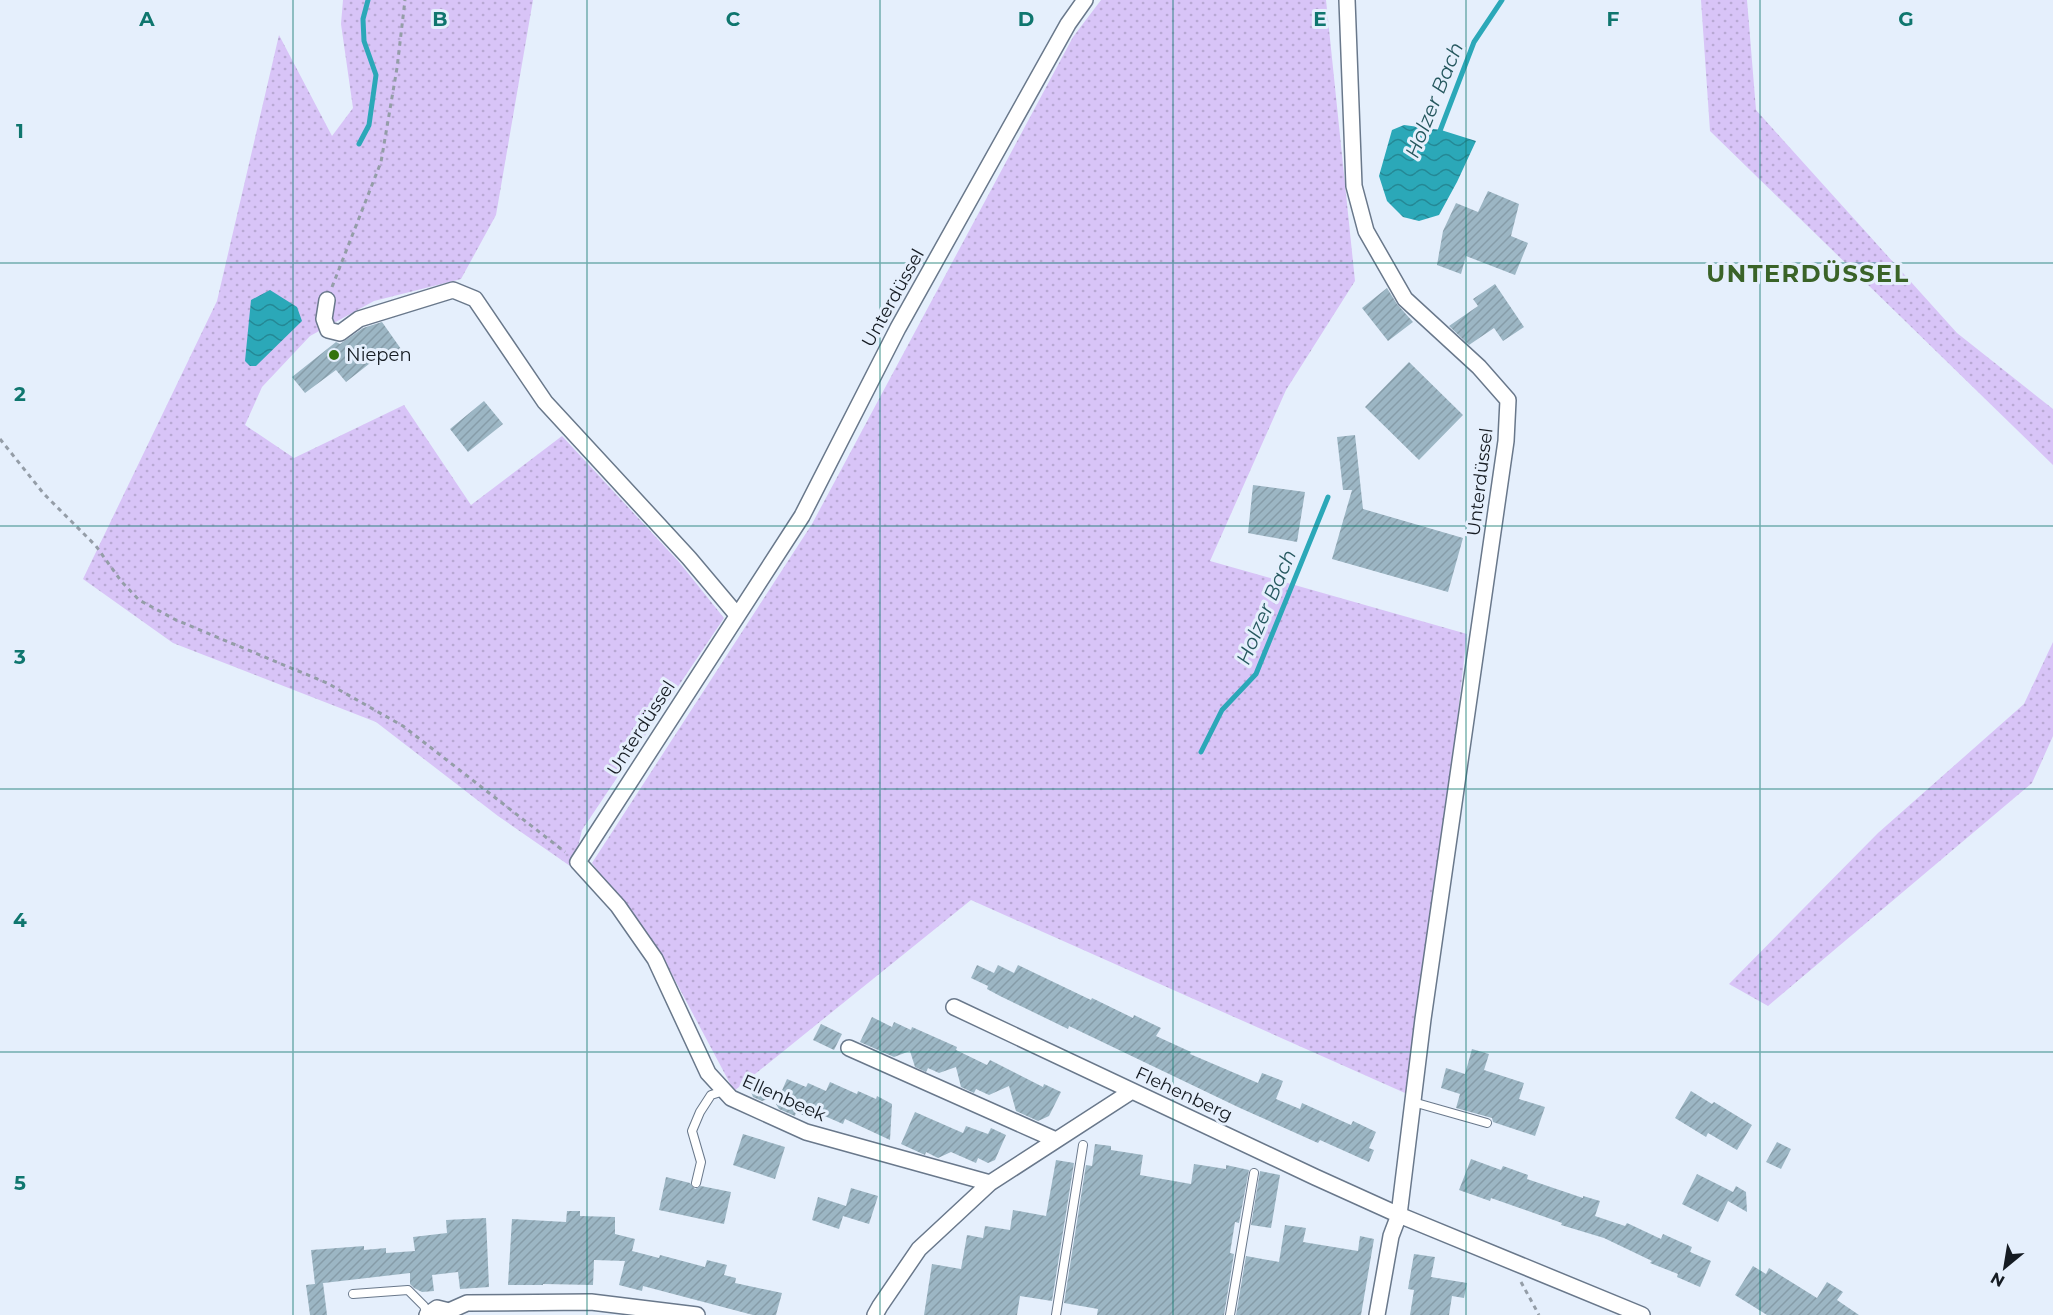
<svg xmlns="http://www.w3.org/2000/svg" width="2053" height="1315" font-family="Montserrat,sans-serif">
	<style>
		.grass { fill: url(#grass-dots) }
		.water { fill: url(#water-waves) }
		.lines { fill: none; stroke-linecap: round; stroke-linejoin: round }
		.stream { stroke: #2ba8b8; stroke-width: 5 }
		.building { fill: url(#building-hatch) }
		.lane-casing { stroke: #69788b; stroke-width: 10 }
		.street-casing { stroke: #69788b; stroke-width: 18 }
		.path { stroke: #949da7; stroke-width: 3; stroke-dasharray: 4.5 4.5; stroke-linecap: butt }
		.lane { stroke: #fff; stroke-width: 8 }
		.street { stroke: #fff; stroke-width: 15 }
		.grid { fill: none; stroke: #0f766e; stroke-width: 1.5; stroke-opacity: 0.55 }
		.poi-dot { fill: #33730c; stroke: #e5effc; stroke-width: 2 }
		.labels { text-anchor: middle; stroke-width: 6; stroke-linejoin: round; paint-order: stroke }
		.street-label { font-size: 18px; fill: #151b22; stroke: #e5effc }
		.poi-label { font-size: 18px; fill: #151b22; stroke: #e5effc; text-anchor: start }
		.water-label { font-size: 20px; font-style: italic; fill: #26585f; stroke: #e5effc }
		.district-label { font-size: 24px; font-weight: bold; letter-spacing: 1.5px; fill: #3a6328; stroke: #e5effc }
		.grid-label { font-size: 20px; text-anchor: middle; font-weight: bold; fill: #0f766e; stroke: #e5effc; stroke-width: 6; stroke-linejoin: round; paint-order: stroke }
	</style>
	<defs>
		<pattern id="grass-dots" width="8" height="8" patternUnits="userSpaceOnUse" patternTransform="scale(1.5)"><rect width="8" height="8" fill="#d8c4f7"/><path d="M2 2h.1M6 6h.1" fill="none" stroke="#b8a8d3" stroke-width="1.8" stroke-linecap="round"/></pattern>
		<pattern id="water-waves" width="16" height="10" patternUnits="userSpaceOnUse" patternTransform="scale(1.5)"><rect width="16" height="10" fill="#2ba8b8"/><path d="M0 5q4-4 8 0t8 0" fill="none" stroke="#248895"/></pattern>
		<pattern id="building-hatch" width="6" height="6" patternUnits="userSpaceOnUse" patternTransform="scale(1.5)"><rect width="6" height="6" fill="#9cb6c4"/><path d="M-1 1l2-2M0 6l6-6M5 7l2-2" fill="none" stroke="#869ca8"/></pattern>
	</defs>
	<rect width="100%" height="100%" fill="#e5effc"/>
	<path class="grass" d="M343 0H533L496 215 461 279 374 301 310 336 262 387 245 425 294 458 404 405 471 505 562 436 679 562 724 618 582 830 573 868 498 816 376 722 173 643 83 579 217 301 279 35 332 136 353 108 341 24Z
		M1101 0H1326L1355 281 1286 390 1210 561 1467 634 1414 1097 971 900 734 1091 668 967 592 863 812 524 1073 37Z
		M1701 0H1747L1756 110 1957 333 2053 409V465L1710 131Z
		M2053 642V736L2032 783 1768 1006 1729 984 1878 833 2024 704Z"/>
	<path class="water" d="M1404 125 1441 130 1476 141 1457 182 1439 215 1419 221 1403 217 1387 201 1379 176 1392 130Z
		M270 290 297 307 302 321 256 366H250L245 361 251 300Z"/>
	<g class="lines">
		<path class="stream" d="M1438 136 1474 42 1502 0
			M359 144 369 125 376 75 364 41 363 19 368 0
			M1201 752 1222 710 1256 674 1328 497"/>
	</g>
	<path class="building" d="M1488 191 1519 204 1511 236 1528 243 1515 275 1466 256 1461 274 1437 265 1443 231 1456 203 1478 212Z
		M1495 284 1524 327 1503 341 1494 328 1469 345 1449 326 1478 306 1473 299Z
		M1387 288 1397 304 1413 322 1388 341 1362 308Z
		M382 322 401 349 378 365 374 360 346 382 336 370 305 393 292 377 336 342 340 344 363 328Z
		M1409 362 1463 415 1419 460 1365 407Z
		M484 401 503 424 468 452 450 429Z
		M1355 435 1363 509 1463 538 1448 592 1332 559 1352 490H1343L1337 437Z
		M1253 485 1305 492 1297 542 1248 533Z
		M977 965 994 973 998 965 1014 973 1018 965 1091 1000 1092 998 1133 1018 1134 1015 1161 1028 1156 1036 1191 1052 1190 1054 1258 1083 1262 1073 1283 1081 1276 1099 1300 1109 1302 1103 1351 1125 1353 1121 1376 1132 1369 1148 1374 1150 1369 1162 1320 1140 1318 1143 1240 1108 1069 1026 1068 1029 1000 996 987 989 988 986 971 978Z
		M872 1017 892 1027 894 1022 911 1030 912 1027 957 1047 956 1050 987 1065 990 1060 1043 1087 1044 1084 1061 1092 1049 1116 1038 1121 1016 1111 1009 1086 989 1095 976 1089 974 1093 961 1087 956 1067 939 1073 928 1068 926 1072 915 1067 910 1051 894 1057 860 1042Z
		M821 1024 842 1034 834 1050 813 1040Z
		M1472 1049 1489 1054 1484 1070 1524 1083 1519 1099 1545 1107 1535 1136 1493 1122 1492 1118 1456 1108 1460 1094 1441 1088 1446 1068 1465 1074Z
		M787 1079 806 1087 808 1083 826 1091 830 1082 857 1094 858 1091 876 1099 877 1096 892 1104 890 1140 845 1119 843 1124 820 1114 810 1118 796 1112 795 1116 779 1109 776 1104Z
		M766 1083 771 1098 762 1101 753 1097 750 1089Z
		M1691 1091 1712 1104 1714 1102 1752 1125 1737 1150 1708 1133 1706 1137 1675 1118Z
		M915 1112 963 1133 966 1126 988 1134 991 1128 1006 1135 995 1160 988 1163 978 1158 976 1163 951 1152 938 1158 926 1152 925 1155 901 1144Z
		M743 1134 785 1147 775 1179 733 1165Z
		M1777 1142 1791 1149 1781 1169 1766 1162Z
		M1095 1144 1111 1146V1150L1143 1155 1140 1175 1191 1184 1194 1164 1226 1169V1165L1249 1170 1239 1223 1235 1222 1230 1253 1234 1254 1224 1315H1097L1098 1309 1064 1303 1086 1165 1092 1166Z
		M1471 1159 1501 1170 1503 1166 1528 1175 1527 1179 1583 1198V1196L1600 1201 1595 1216 1625 1226 1627 1223 1661 1239 1663 1234 1692 1247 1690 1252 1711 1261 1700 1287 1677 1277 1678 1274 1650 1263 1652 1261 1604 1238 1561 1225 1562 1223 1491 1198 1490 1201 1459 1190Z
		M1056 1160 1074 1163 1052 1301 1020 1296 1017 1315H924L932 1264 961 1269 967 1235 983 1238 985 1226 1010 1230 1013 1210 1046 1216Z
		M1260 1171 1280 1175 1271 1228 1251 1225Z
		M1697 1174 1733 1192 1736 1186 1746 1192 1747 1212 1728 1201 1718 1222 1682 1204Z
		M666 1177 690 1183 695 1189 701 1186 731 1192 724 1224 659 1210Z
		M851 1188 878 1196 869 1224 843 1216 839 1229 812 1220 818 1197 846 1206Z
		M567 1211H580V1216L615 1217V1234L635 1239 632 1251 659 1258 660 1255 705 1267 707 1260 727 1265 724 1275 736 1278 735 1283 782 1293 776 1315H753L643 1286 642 1291 619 1285 625 1261 594 1260 593 1285 543 1284V1285H508L512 1219 566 1222Z
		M486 1218 489 1287 460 1289 458 1272 432 1275 434 1291 422 1292 414 1288 410 1284V1273L315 1284 311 1250 364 1246V1250L386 1248V1253L415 1251 413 1237 447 1233 446 1220Z
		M1285 1225 1306 1228 1303 1242 1358 1251 1360 1236 1374 1239 1361 1315H1236L1246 1256 1279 1262Z
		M1414 1254 1435 1257 1431 1277 1467 1283 1464 1298 1452 1296 1449 1315H1410L1414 1290 1408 1289Z
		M1753 1266 1766 1274 1769 1268 1817 1298 1827 1282 1843 1292 1837 1300 1859 1315H1767L1735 1295Z
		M323 1283 327 1315H310L306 1285Z"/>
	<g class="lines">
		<g class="lane-casing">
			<path id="lane" d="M1413 1102 1487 1123
				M696 1183 701 1162 692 1131 700 1112 711 1095 724 1091
				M353 1294 408 1290 424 1306 427 1315
				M1056 1315 1083 1145
				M1230 1315 1254 1173"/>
		</g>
		<g class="street-casing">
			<path id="street" d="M1347 0 1354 186 1366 231 1405 299 1479 367 1508 400 1506 441 1423 1019 1399 1215 1391 1236 1377 1315
				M327 300 324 319 328 330 340 333 359 319 453 290 475 299 545 402 689 558 737 615
				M954 1007 1315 1177 1399 1215 1642 1315
				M849 1048 1056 1140
				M990 1183 806 1132 731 1098 708 1073 655 959 618 906 578 862 802 516 898 328 1068 24 1085 0
				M449 1311 467 1303 591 1302 697 1315
				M427 1315 437 1308 449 1311 452 1315
				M875 1315 880 1306 919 1249 990 1183 1132 1091"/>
		</g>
		<path class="path" d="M332 287 381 162 397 68 405 0
			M0 439 44 494 96 546 121 581 139 600 176 620 327 683 403 726 565 852
			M1521 1282 1539 1315"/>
		<use href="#lane" class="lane"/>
		<use href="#street" class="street"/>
	</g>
	<path class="grid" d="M293 0V1315M587 0V1315M880 0V1315M1173 0V1315M1466 0V1315M1760 0V1315M0 263H2053M0 526H2053M0 789H2053M0 1052H2053"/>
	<circle class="poi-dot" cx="334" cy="355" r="6"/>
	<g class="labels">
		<g class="street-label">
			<text transform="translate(893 298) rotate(-61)" y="6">Unterdüssel</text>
			<text transform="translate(1480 482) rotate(-83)" y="6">Unterdüssel</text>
			<text transform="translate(641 728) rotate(-57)" y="6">Unterdüssel</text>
			<text transform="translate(1184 1094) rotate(25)" y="6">Flehenberg</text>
			<text transform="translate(784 1098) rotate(24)" y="6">Ellenbeek</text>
		</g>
		<g class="poi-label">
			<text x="346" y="361">Niepen</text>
		</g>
		<g class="water-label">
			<text transform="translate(1434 100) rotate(-68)" y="7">Holzer Bach</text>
			<text transform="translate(1266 607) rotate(-67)" y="7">Holzer Bach</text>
		</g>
		<g class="district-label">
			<text x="1808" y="282">UNTERDÜSSEL</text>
		</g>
	</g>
	<g class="grid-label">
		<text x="147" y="26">A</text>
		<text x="440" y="26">B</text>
		<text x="733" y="26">C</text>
		<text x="1026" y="26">D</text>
		<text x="1320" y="26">E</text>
		<text x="1613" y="26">F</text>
		<text x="1906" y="26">G</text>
		<text x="20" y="138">1</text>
		<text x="20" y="401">2</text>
		<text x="20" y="664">3</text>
		<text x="20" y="927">4</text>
		<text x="20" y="1190">5</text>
	</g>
	<g transform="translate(2005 1267) rotate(210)" stroke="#e5effc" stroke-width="4.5" paint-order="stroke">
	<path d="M0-4.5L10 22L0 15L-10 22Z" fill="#151b22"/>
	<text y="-9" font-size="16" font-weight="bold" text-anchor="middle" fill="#151b22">N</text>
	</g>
</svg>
